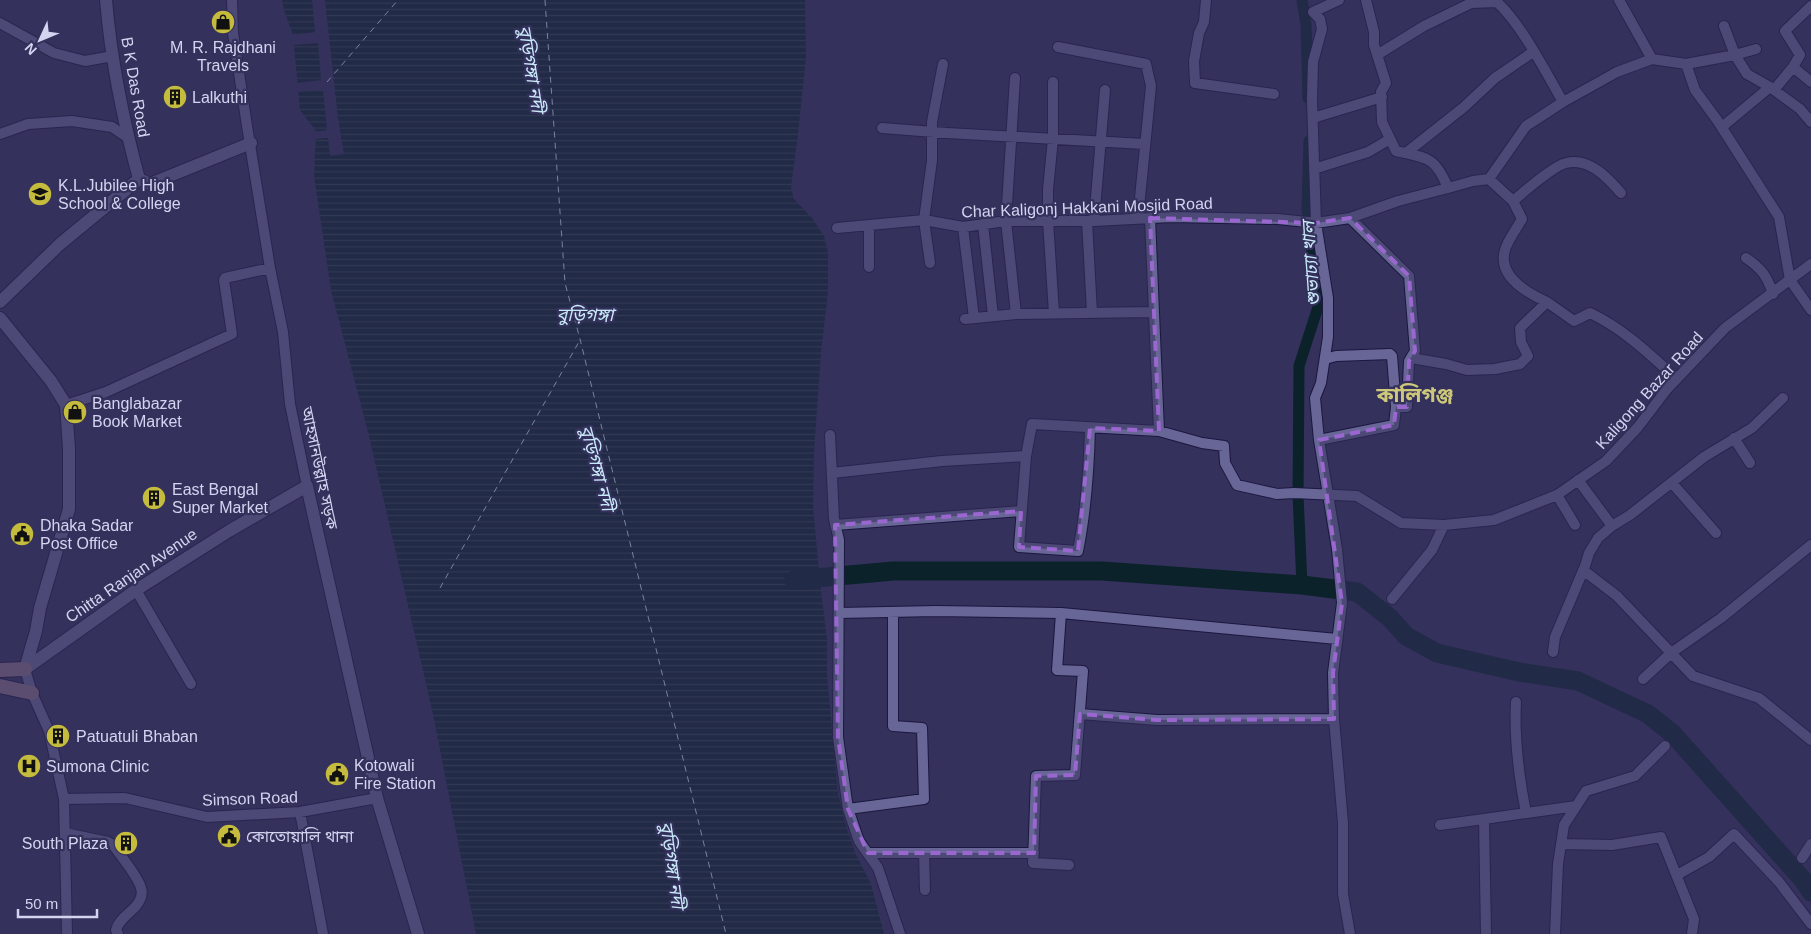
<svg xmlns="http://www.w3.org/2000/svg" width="1811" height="934" font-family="Arial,'Noto Sans Bengali',sans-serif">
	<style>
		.water { fill: url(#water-rules) }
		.pier { fill: #34315c }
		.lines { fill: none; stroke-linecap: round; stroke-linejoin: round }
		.canal { stroke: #0b222b; stroke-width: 11 }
		.river { stroke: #0b222b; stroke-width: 19 }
		.ferry { stroke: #c8e9f7; stroke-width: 1; stroke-dasharray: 6 5; stroke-linecap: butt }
		.minor-casing { stroke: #1c1740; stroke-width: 12 }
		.tertiary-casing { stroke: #1c1740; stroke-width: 14 }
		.secondary-casing { stroke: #1c1740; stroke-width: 16 }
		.minor { stroke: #686696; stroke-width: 10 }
		.tertiary { stroke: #686696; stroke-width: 12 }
		.secondary { stroke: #8a6f85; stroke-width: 14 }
		.marked { fill: none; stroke: #9a67d0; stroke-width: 4; stroke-dasharray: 10 6; stroke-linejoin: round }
		.labels { text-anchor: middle; stroke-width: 4.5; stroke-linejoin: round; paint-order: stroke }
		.poi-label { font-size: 16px; fill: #d4d4f0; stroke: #34315c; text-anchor: start }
		.street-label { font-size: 16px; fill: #d4d4f0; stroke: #34315c }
		.water-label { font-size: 18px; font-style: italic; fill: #c8e9f7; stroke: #34315c }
		.district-label { font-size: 21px; font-weight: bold; fill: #cdc87a; stroke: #34315c }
	</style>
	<defs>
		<pattern id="water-rules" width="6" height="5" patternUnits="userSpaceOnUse" patternTransform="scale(1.25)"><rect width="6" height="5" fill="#0b222b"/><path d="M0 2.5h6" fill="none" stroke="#2e414a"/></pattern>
	</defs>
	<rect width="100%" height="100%" fill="#34315c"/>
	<path class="water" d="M282 0H805L806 58 797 143 791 187 794 199 812 218 824 236 828 252V292L821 352 814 452 813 507 821 591 827 639V676L838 794 846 826 856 855 871 884 884 934H476L433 714 369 436 331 290 314 176 316 131 300 110 293 35 284 10Z"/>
	<path class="pier" d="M312 0H325L338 118 344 154 330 156 328 138 314 139 313 132 327 130 323 90 297 92 296 83 321 80 318 43 292 45 291 35 315 32Z"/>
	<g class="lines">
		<path class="canal" d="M1302 0 1306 24 1308 98
			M1302 585 1298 495 1299 366 1318 307 1307 209 1309 141"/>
		<path class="river" d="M794 580 893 571H1102L1302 585 1357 592 1390 618 1406 636 1437 653 1519 672 1578 681 1648 714 1673 734 1804 881 1811 892"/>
		<path class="ferry" d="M545 0 565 283 580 339 726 934
			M327 82 398 0
			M440 588 580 340"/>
		<g class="minor-casing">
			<path id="minor" d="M232 0 233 33 247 126 270 268 283 332 290 404 307 486
				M1206 0 1204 22 1199 33 1194 61 1195 83 1274 94
				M1339 0 1313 12 1320 19 1322 29 1313 62 1312 100 1316 223 1328 298V337L1321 383 1315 398 1319 440 1337 549 1342 603 1333 673 1334 719 1343 823V894L1350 934
				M1619 0 1652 59
				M0 23 54 53 85 61 113 56
				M1724 26 1735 55 1747 74 1770 87
				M1058 47 1146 64 1151 86 1138 218
				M1377 55 1424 26 1471 3 1497 2C1522 25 1545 71 1563 102
				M1686 64 1735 55 1756 49
				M1793 67 1800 55 1785 31 1811 6
				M1015 78 1006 221 1016 314
				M1053 82V139L1048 189V221L1054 313
				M1774 90 1793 67 1811 82
				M1313 118 1382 97
				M1722 127 1770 87 1800 109 1811 122
				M882 128 947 133 1144 144
				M0 134 28 124 72 121 112 127 128 138
				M1406 153 1464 107 1495 78 1533 52
				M1314 169 1368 152 1390 139
				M1489 179 1526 126 1563 102 1617 72 1652 59 1686 64 1695 90 1717 120 1779 217 1790 280 1811 310
				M1513 201C1524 192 1553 166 1566 163 1589 157 1608 178 1621 193
				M1150 218 1159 431
				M1350 218 1409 276 1415 351 1409 361 1407 407H1396
				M1087 221 1092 313
				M1094 221 1105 90
				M983 224 993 316
				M963 227 974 318
				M837 228 924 220 963 227 1006 221H1094L1171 217 1278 219 1316 223 1350 218 1398 201 1448 188C1435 156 1427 158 1396 151L1382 122 1381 92 1386 83 1374 45V32L1366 0
				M1746 258C1762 269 1767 276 1773 294
				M930 263 924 220 932 160V122L943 64
				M869 267V225
				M1547 302 1574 321 1590 313C1624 329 1649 354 1677 379
				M965 319 1016 314 1153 312
				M1411 358 1446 364 1467 370 1495 369 1520 364 1528 356 1521 342 1520 328 1547 302C1527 293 1495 275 1506 247 1510 237 1517 228 1522 219L1513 201 1489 179 1473 181 1448 188
				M66 405 106 392 232 334 224 280 225 278 270 268
				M1090 428C1089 469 1086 511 1078 551L1019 547 1026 456 1032 424 1159 431 1202 443 1224 446 1225 463 1237 485 1277 494 1294 493 1357 496 1401 523 1444 525 1494 520 1557 495 1606 461 1638 427 1667 389 1725 328 1811 264
				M830 435 834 519 839 540 838 737 848 809 859 841 878 868 900 934
				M1734 438 1750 463
				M1319 440 1394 425 1396 407 1392 356 1390 354 1336 356 1325 359
				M832 473 942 461 1026 456
				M1578 480 1612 526
				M1672 483 1716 533
				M1557 495 1575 525
				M835 525 1021 511
				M1583 570 1617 596 1693 676 1759 698 1811 740
				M136 590 191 684
				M1392 599 1432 550 1444 525
				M839 613 936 611 1061 613 1337 639
				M1061 613 1057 670 1083 671 1075 775 1036 776 1033 863 1069 865
				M1553 652 1555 637 1585 566 1589 553 1598 538 1612 526 1630 515 1704 457 1752 428 1783 398
				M25 669 32 693 49 731 64 799 67 934
				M1643 679 1671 653 1721 618 1811 545
				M1516 702C1514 739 1519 777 1526 813
				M1080 714 1157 720 1334 719
				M64 799 125 798 207 817 300 812 377 798
				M848 809 924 799 922 728 893 726V612
				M300 812 323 934
				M1484 819 1576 806
				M1440 825 1484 819 1486 934
				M65 833 108 842 113 845C120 855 138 876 141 888 143 894 140 901 136 906 129 914 119 919 116 930L118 934
				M1561 844 1612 845 1661 837 1694 919 1692 934
				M868 853H1034
				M924 853 925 890
				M1802 858 1811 844
				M1677 875 1709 857 1734 834 1779 882 1811 924
				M1555 934 1558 864 1564 825 1586 791 1635 776 1665 746"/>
		</g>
		<g class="tertiary-casing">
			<path id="tertiary" d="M106 0C111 60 123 120 139 179
				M139 179 150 184 251 143
				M0 302 60 244 139 179
				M0 318 51 381 66 405 69 449V509L40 608 36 631 25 669
				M25 669 136 590 229 531 307 486 377 798 418 934"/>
		</g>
		<g class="secondary-casing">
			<path id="secondary" d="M0 670 25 669
				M0 686 32 693"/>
		</g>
		<use href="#minor" class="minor"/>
		<use href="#tertiary" class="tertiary"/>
		<use href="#secondary" class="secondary"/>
	</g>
	<path d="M0 0H1811V934H0ZM1150 218 1316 223 1350 218 1409 276 1415 351 1409 361 1407 407H1396L1394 425 1319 440 1342 603 1333 673 1334 719 1157 720 1080 714 1075 775 1036 776 1034 853H868L848 809 838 737 835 525 1021 511 1019 547 1078 551 1090 428 1159 431Z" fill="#34315c" fill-opacity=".55" fill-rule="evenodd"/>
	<path class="marked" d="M1150 218 1316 223 1350 218 1409 276 1415 351 1409 361 1407 407H1396L1394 425 1319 440 1342 603 1333 673 1334 719 1157 720 1080 714 1075 775 1036 776 1034 853H868L848 809 838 737 835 525 1021 511 1019 547 1078 551 1090 428 1159 431Z"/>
	<defs>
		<g id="shop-disc" transform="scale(1.25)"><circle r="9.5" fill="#c5bc3d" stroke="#34315c"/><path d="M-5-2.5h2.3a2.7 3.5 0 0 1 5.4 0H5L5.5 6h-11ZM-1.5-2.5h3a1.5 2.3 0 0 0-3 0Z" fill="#111"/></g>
		<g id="building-disc" transform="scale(1.25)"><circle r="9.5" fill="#c5bc3d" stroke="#34315c"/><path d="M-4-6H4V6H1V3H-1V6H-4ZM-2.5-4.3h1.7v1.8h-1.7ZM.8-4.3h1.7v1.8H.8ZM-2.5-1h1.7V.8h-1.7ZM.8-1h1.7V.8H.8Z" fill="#111"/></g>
		<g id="school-disc" transform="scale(1.25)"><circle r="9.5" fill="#c5bc3d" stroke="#34315c"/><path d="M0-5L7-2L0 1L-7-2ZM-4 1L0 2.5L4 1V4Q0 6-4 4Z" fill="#111"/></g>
		<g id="civic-disc" transform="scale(1.25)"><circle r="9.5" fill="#c5bc3d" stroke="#34315c"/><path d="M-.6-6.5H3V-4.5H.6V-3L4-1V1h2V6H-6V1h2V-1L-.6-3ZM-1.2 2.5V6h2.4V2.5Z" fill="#111"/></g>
		<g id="hospital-disc" transform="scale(1.25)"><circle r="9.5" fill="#c5bc3d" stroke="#34315c"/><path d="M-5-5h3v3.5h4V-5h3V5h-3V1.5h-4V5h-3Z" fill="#111"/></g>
	</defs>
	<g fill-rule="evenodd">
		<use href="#shop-disc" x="223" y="22"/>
		<use href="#building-disc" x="175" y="97"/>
		<use href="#school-disc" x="40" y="194"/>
		<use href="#shop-disc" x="75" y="412"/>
		<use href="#building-disc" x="154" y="498"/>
		<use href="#civic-disc" x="22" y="534"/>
		<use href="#building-disc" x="58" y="736"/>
		<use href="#hospital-disc" x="29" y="766"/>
		<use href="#civic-disc" x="337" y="774"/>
		<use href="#civic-disc" x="229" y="836"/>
		<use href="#building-disc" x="126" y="843"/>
	</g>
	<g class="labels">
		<g class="poi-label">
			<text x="223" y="53" text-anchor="middle">M. R. Rajdhani<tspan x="223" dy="18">Travels</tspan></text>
			<text x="192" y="103">Lalkuthi</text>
			<text x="58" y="191">K.L.Jubilee High<tspan x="58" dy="18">School &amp; College</tspan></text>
			<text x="92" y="409">Banglabazar<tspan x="92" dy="18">Book Market</tspan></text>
			<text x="172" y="495">East Bengal<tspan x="172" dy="18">Super Market</tspan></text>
			<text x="40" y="531">Dhaka Sadar<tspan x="40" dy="18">Post Office</tspan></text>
			<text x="76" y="742">Patuatuli Bhaban</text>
			<text x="354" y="771">Kotowali<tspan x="354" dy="18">Fire Station</tspan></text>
			<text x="46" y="772">Sumona Clinic</text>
			<text x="246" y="842">কোতোয়ালি থানা</text>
			<text x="108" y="849" text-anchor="end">South Plaza</text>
		</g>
		<g class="street-label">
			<text transform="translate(136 87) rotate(80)" y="6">B K Das Road</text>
			<text transform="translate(1087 207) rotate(-2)" y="6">Char Kaligonj Hakkani Mosjid Road</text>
			<text transform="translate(1649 390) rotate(-48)" y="6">Kaligong Bazar Road</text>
			<text transform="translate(320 468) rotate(78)" y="6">আহসানউল্লাহ সড়ক</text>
			<text transform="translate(131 575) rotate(-34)" y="6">Chitta Ranjan Avenue</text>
			<text transform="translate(250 798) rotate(-2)" y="6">Simson Road</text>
		</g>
		<g class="water-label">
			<text transform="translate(531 69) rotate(81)" y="6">বুড়িগঙ্গা নদী</text>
			<text transform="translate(1311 264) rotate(-94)" y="6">শুভাঢ্যা খাল</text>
			<text x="585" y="321">বুড়িগঙ্গা</text>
			<text transform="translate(597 468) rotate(75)" y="6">বুড়িগঙ্গা নদী</text>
			<text transform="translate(672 865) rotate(82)" y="6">বুড়িগঙ্গা নদী</text>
		</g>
		<g class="district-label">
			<text x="1415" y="402">কালিগঞ্জ</text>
		</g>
	</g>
	<g transform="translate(40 40) rotate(226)" stroke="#34315c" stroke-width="4" paint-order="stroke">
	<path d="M0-4L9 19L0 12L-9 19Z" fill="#d4d4f0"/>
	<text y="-8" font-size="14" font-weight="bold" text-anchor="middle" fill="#d4d4f0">N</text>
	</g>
	<path d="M18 909v8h79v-8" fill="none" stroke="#d4d4f0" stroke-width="2.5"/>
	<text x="25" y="909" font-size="15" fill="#d4d4f0" stroke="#34315c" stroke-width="4" paint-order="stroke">50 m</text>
</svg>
